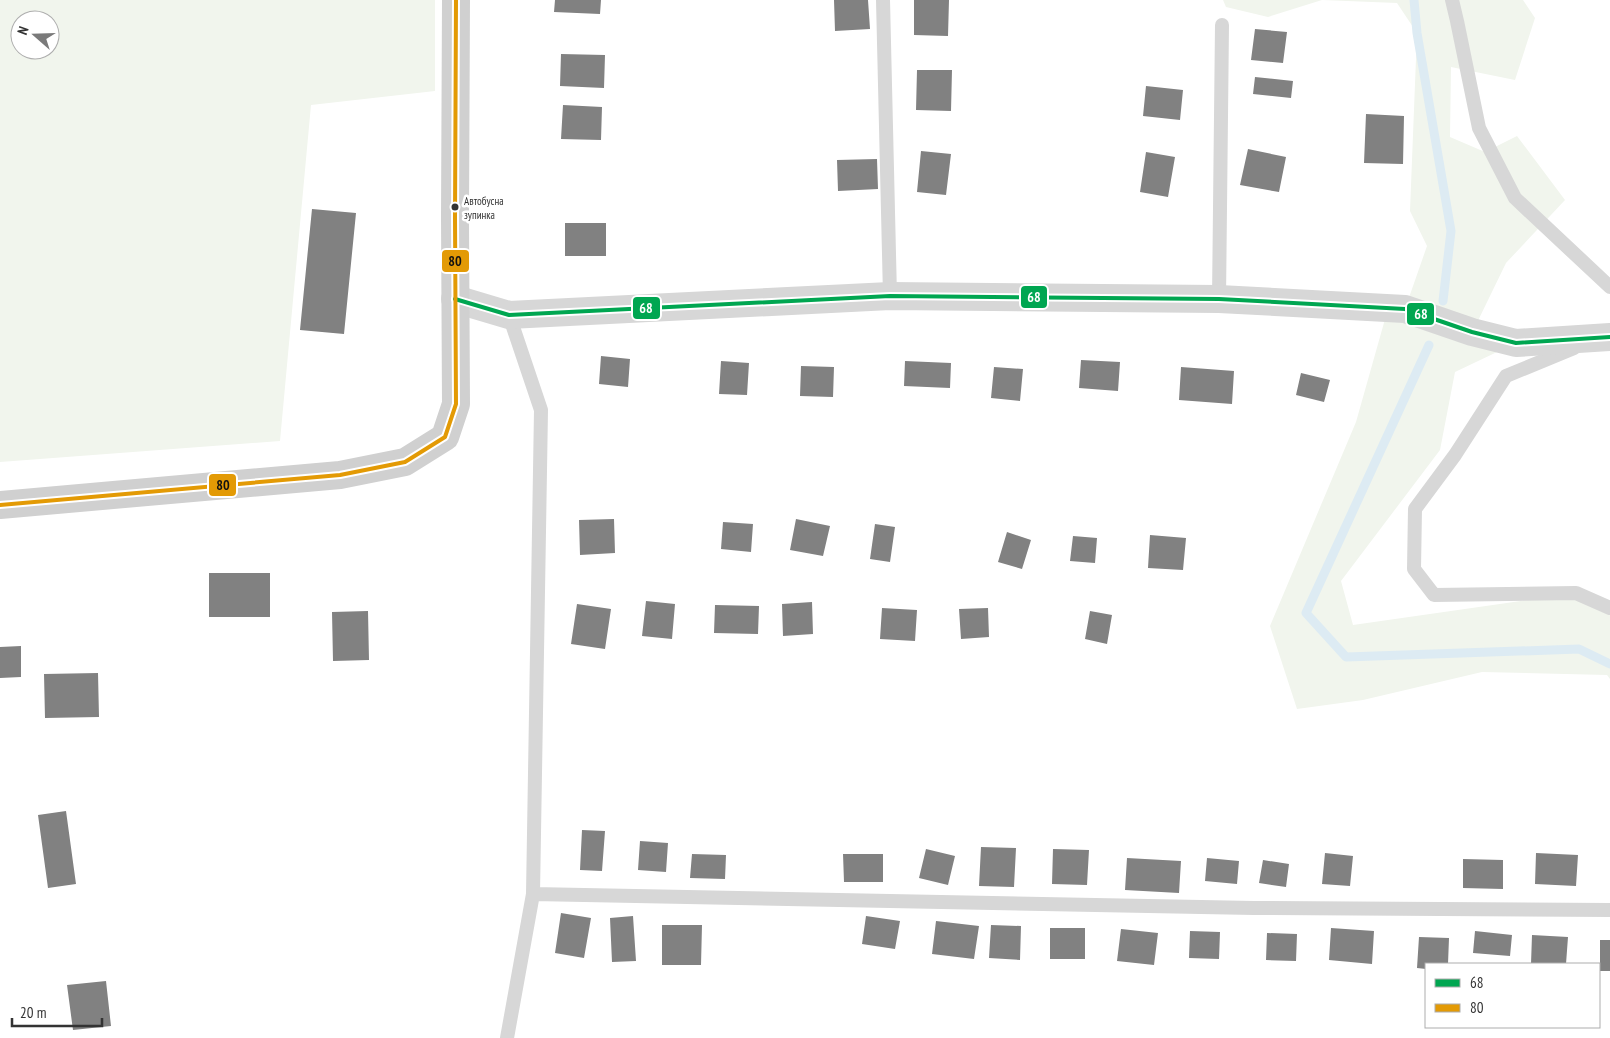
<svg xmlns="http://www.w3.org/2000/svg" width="1610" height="1038" font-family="'PT Sans Narrow',sans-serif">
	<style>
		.green { fill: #f1f5ed; fill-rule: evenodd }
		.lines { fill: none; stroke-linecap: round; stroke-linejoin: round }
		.stream { stroke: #ddebf3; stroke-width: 9 }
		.building { fill: #818181 }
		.lane { stroke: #d7d7d7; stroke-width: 14 }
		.street { stroke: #d7d7d7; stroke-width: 28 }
		.secondary { stroke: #d0d0d0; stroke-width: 28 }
		.bus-1-casing { stroke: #fff; stroke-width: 8 }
		.bus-2-casing { stroke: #fff; stroke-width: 8 }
		.bus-1 { stroke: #00a651; stroke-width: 4 }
		.bus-2 { stroke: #e39a05; stroke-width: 4 }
		.bus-dot { fill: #333; stroke: #fff; stroke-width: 2 }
		.labels { text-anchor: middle; stroke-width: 5; stroke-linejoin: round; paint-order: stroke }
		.bus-label { font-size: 11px; fill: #333; stroke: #fff; text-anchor: start }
		.line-badge { stroke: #fff; stroke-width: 2 }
		.badge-label { font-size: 14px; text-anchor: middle; font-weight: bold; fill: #fff }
		.pale-badge-label { font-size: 14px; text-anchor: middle; font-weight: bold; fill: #111 }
	</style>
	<rect width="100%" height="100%" fill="#fff"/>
	<path class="green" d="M0 0H435V91L311 105 280 441 0 462ZM20 20H50V50H20Z
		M1223 0H1523L1535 18 1515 80 1451 67 1450 137 1485 152 1517 136 1565 200 1506 263 1473 331 1516 343 1455 372 1440 450 1341 581 1353 625 1576 593 1610 608V679L1607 675 1482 672 1363 700 1297 709 1270 626 1356 422 1389 305 1405 309 1427 246 1410 211 1417 33 1397 3 1322 0 1268 17 1226 7Z"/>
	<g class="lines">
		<path class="stream" d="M1414 0 1417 33 1451 231 1443 301
			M1429 345 1306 613 1346 657 1579 649 1610 664"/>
	</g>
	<path class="building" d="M555 0H601L600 14 554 12Z
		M834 0H868L870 29 835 31Z
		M914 0H949L948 36 914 35Z
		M1255 29 1287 32 1283 63 1251 60Z
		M561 54 605 55 604 88 560 86Z
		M917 70H952L951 111 916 110Z
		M1255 77 1293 81 1291 98 1253 94Z
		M1146 86 1183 90 1180 120 1143 116Z
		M563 105 602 107 601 140 561 139Z
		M1366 114 1404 116 1403 164 1364 163Z
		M1248 149 1286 157 1279 192 1240 185Z
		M921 151 951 154 946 195 917 192Z
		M1146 152 1175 157 1168 197 1140 192Z
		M877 159 878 189 838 191 837 160Z
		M312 209 356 213 344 334 300 330Z
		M565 223H606V256H565Z
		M601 356 630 359 628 387 599 384Z
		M1081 360 1120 362 1118 391 1079 388Z
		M721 361 749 363 747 395 719 394Z
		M905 361 951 363 950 388 904 386Z
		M801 366 834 367 833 397 800 396Z
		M994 367 1023 369 1020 401 991 398Z
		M1181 367 1234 371 1232 404 1179 400Z
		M1301 373 1330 380 1324 402 1296 395Z
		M614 519 615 553 580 555 579 520Z
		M796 519 830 526 823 556 790 550Z
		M723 522 753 524 751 552 721 549Z
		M875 524 895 527 890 562 870 559Z
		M1007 532 1031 540 1022 569 998 562Z
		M1150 535 1186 538 1183 570 1148 568Z
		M1073 536 1097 538 1095 563 1070 561Z
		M209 573H270V617H209Z
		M646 601 675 604 672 639 642 636Z
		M812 602 813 634 783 636 782 604Z
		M577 604 611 609 605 649 571 644Z
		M715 605 759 606 758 634 714 633Z
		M882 608 917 610 915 641 880 639Z
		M988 608 989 637 961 639 959 609Z
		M368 611 369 660 333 661 332 612Z
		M1090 611 1112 615 1107 644 1085 639Z
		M21 646V677L0 678V647Z
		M98 673 99 717 45 718 44 674Z
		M66 811 76 884 48 888 38 815Z
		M582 830 605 831 602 871 580 870Z
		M640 841 668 843 666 872 638 870Z
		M981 847 1016 848 1014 887 979 886Z
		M926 849 955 856 948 885 919 878Z
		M1053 849 1089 850 1087 885 1052 884Z
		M1325 853 1353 856 1350 886 1322 884Z
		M1536 853 1578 855 1576 886 1535 884Z
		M692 854 726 855 725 879 690 878Z
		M843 854H883V882H844Z
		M1127 858 1181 861 1179 893 1125 890Z
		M1207 858 1239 861 1237 884 1205 881Z
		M1463 859 1503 860V889L1463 888Z
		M1263 860 1289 864 1286 887 1259 883Z
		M561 913 591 918 584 958 555 953Z
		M633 916 636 961 612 962 610 918Z
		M866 916 900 921 895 949 862 944Z
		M936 921 979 926 974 959 932 954Z
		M662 925H702L701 965H662Z
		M991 925 1021 926 1020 960 989 958Z
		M1050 928H1085V959H1050Z
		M1331 928 1374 931 1372 964 1329 960Z
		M1121 929 1158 933 1154 965 1117 961Z
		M1190 931 1220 932 1219 959 1189 958Z
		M1475 931 1512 935 1510 956 1473 953Z
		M1267 933 1297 934 1296 961 1266 960Z
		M1532 935 1568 937 1566 964H1531Z
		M1419 937 1449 938 1448 964H1426V969L1417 968Z
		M1600 940H1610V971H1600Z
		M106 981 111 1026 73 1030 67 985Z"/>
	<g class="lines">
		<path class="lane" d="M883 0 890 296
			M1452 0 1457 21 1479 128 1515 198 1610 287
			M1219 299 1222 25
			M1574 348 1506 376 1455 455 1415 509 1414 569 1434 595 1576 593 1610 608
			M533 894 1254 908 1610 910
			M507 1038 533 894 541 410 509 315"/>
		<path class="street" d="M455 299 509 315 890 296 1219 299 1405 309 1472 332 1516 343 1610 337"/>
		<path class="secondary" d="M0 505 340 475 405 462 445 437 456 404 455 217 456 0"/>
		<g class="bus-1-casing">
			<path id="bus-1" d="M455 299 509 315 890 296 1219 299 1405 309 1472 332 1516 343 1610 337"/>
		</g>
		<g class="bus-2-casing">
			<path id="bus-2" d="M0 505 340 475 405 462 445 437 456 404 455 217 456 0"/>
		</g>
		<use href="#bus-1" class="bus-1"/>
		<use href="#bus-2" class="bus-2"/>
	</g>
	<circle class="bus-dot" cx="455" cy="207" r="4.5"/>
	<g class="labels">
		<g class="bus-label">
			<text x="464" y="205">Автобусна<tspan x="464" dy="14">зупинка</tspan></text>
		</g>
	</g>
	<g class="line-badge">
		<rect x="441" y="249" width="29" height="24" rx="5" fill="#e39a05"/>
		<rect x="1020" y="285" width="28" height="24" rx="5" fill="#00a651"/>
		<rect x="632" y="296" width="29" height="24" rx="5" fill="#00a651"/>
		<rect x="1406" y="302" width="29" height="24" rx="5" fill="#00a651"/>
		<rect x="208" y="473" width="29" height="24" rx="5" fill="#e39a05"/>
	</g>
	<g class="badge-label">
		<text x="1034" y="302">68</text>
		<text x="646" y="313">68</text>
		<text x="1421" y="319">68</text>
	</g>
	<g class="pale-badge-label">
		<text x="455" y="266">80</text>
		<text x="223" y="490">80</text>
	</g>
	<rect x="1425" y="963" width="175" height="65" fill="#ffffff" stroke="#adadad"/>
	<rect x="1435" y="979" width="25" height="8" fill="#00a651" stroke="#adadad"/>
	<text x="1470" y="988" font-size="15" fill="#333333">68</text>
	<rect x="1435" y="1004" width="25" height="8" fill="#e39a05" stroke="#adadad"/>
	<text x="1470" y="1013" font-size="15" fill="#333333">80</text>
	<g transform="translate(35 35) rotate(290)"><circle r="24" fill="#ffffff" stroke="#adadad"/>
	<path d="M0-4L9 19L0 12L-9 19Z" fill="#7a7a7a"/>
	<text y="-8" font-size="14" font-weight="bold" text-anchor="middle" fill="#333333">N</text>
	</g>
	<path d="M12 1018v8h90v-8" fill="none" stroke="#333333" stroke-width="2.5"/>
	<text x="20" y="1018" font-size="15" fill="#333333" stroke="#ffffff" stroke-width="4" paint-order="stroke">20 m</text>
</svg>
